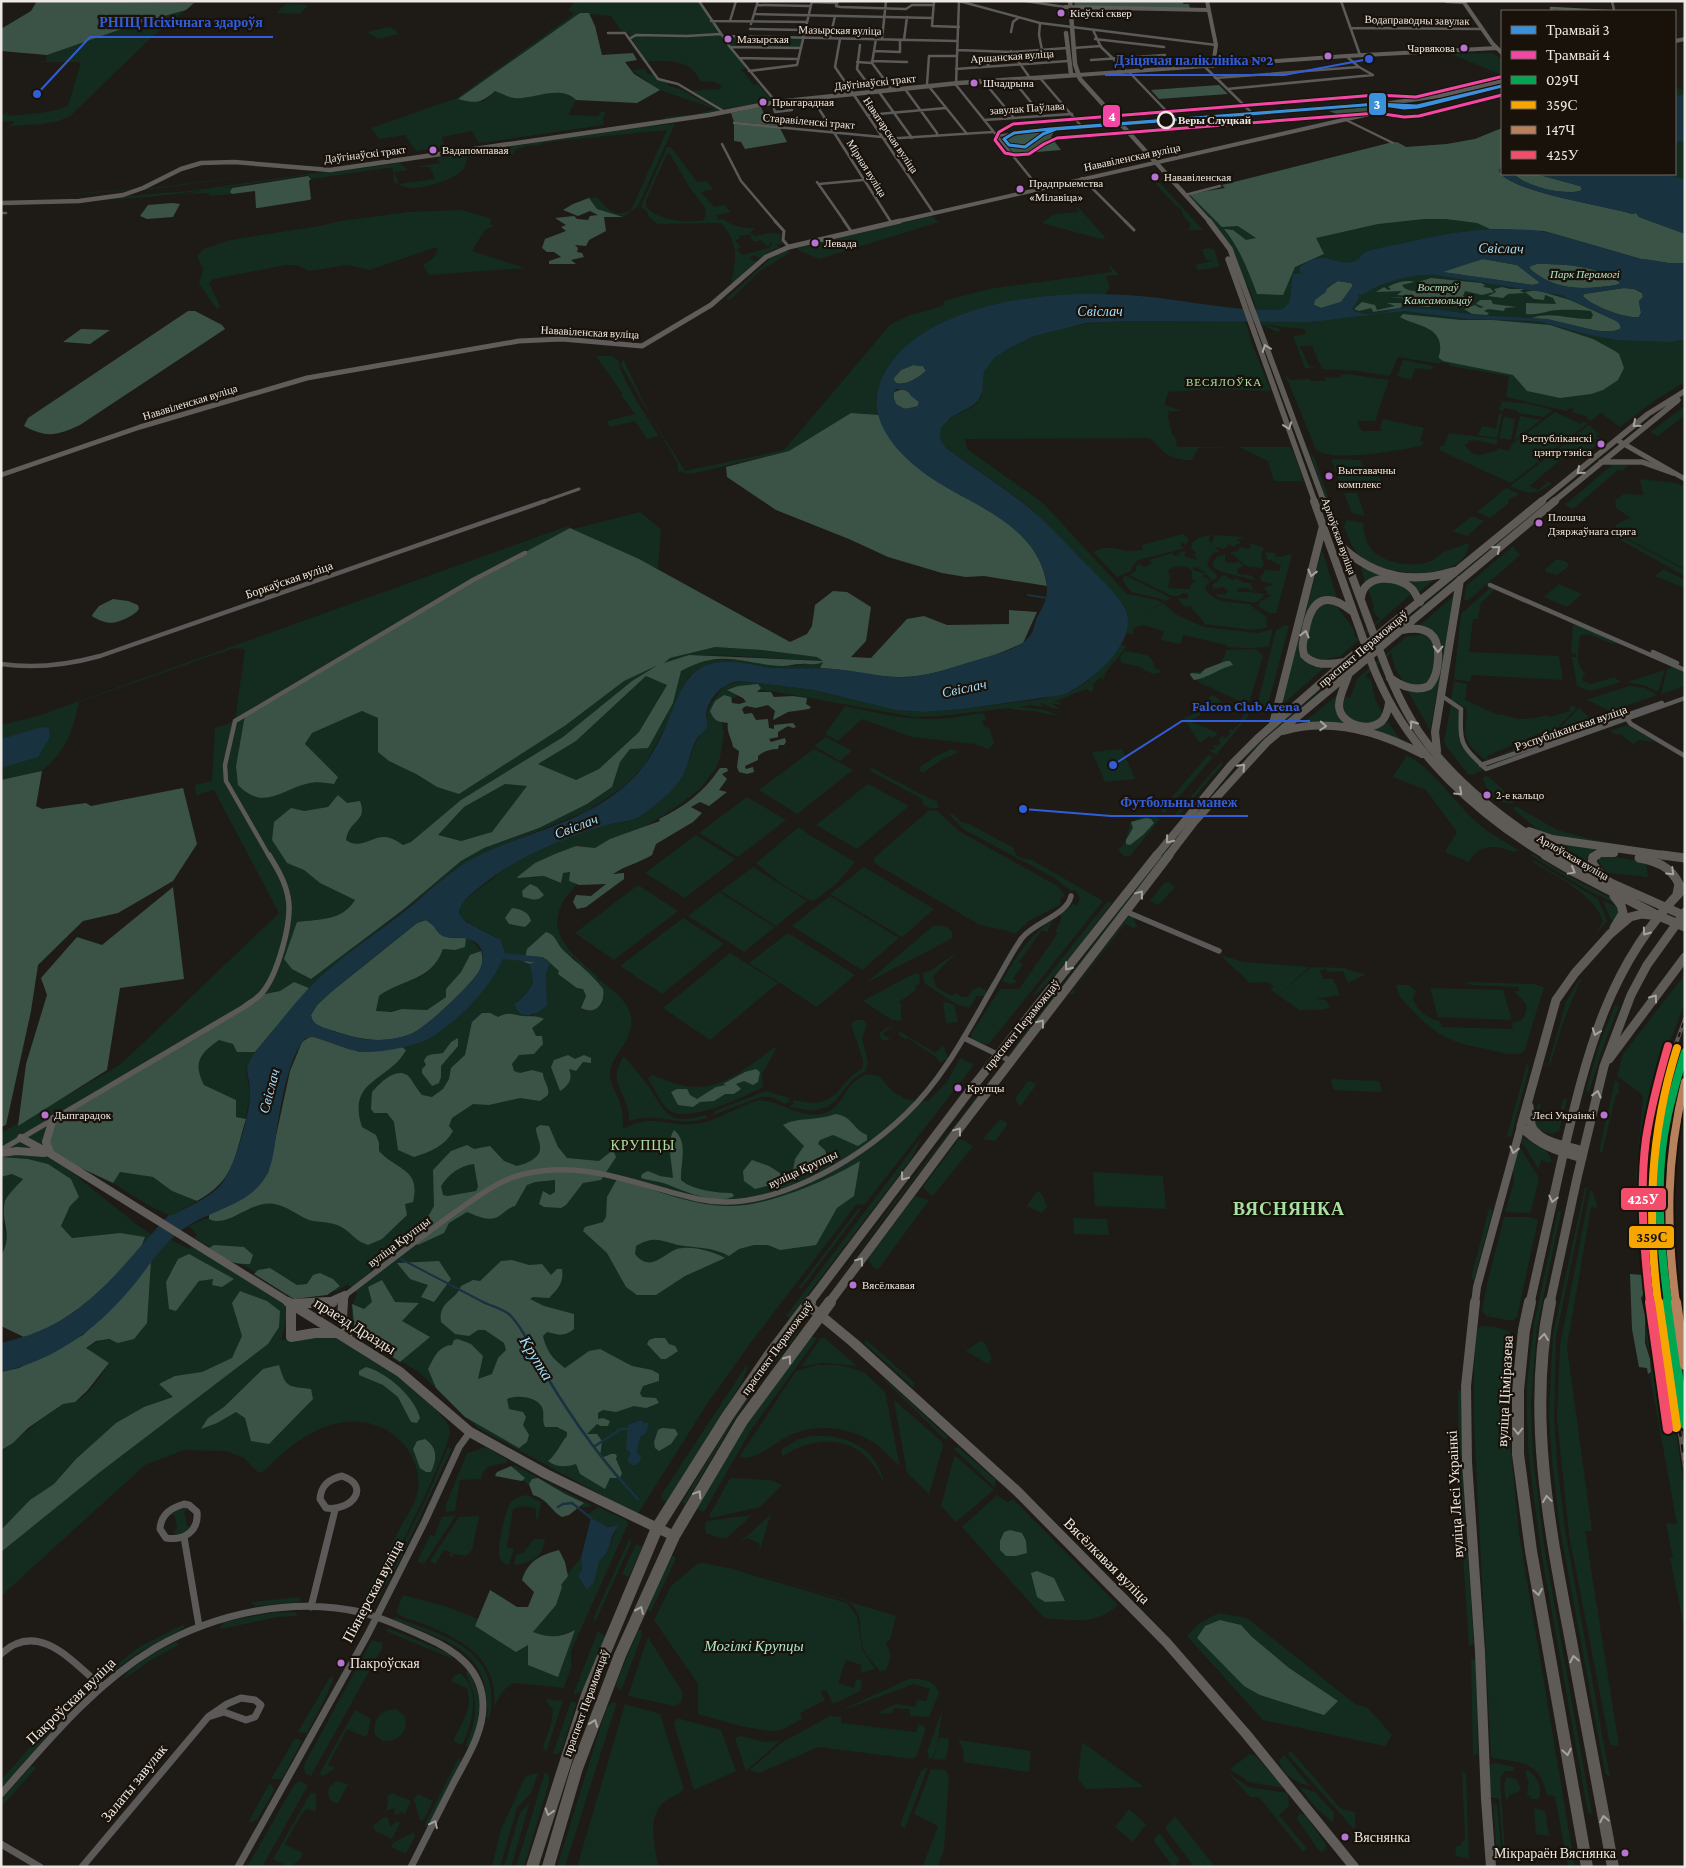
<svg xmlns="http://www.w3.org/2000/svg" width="1686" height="1868" font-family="'Crimson Pro',serif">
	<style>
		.green { fill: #142b20; fill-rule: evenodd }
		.forest { fill: #3b5346; fill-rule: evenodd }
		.water { fill: #18323f; fill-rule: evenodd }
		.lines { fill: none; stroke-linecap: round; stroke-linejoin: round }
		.stream-far1 { stroke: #18323f; stroke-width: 2 }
		.stream { stroke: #18323f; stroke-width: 2.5 }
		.canal { stroke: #18323f; stroke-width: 6 }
		.street-far4 { stroke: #5b5a58; stroke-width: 2.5 }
		.street-far3 { stroke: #5b5a58; stroke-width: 3 }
		.street-far2 { stroke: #5b5a58; stroke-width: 4.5 }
		.street-far1 { stroke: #5b5a58; stroke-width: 5.5 }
		.street { stroke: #5b5a58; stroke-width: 7 }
		.secondary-far3 { stroke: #5f5c5a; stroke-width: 4 }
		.secondary-far2 { stroke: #5f5c5a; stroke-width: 5 }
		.secondary-far1 { stroke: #5f5c5a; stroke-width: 8 }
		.secondary { stroke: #5f5c5a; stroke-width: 10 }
		.primary-far4 { stroke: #5e5b57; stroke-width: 4.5 }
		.primary-far3 { stroke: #5e5b57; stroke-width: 5.5 }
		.primary-far2 { stroke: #5e5b57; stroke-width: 8 }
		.primary-far1 { stroke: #5e5b57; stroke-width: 9 }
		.primary { stroke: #5e5b57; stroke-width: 12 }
		.tram { stroke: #5a5754; stroke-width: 1 }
		.rail-far1-casing { stroke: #5a5754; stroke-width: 4 }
		.rail-casing { stroke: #5a5754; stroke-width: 4.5 }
		.rail-far1 { stroke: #19120a; stroke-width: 2; stroke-dasharray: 5; stroke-linecap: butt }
		.rail { stroke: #19120a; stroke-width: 2.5; stroke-dasharray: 8; stroke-linecap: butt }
		.rail-1-far1-casing { stroke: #19120a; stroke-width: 12 }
		.rail-1-casing { stroke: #19120a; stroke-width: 14 }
		.rail-2-far1-casing { stroke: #19120a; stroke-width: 12 }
		.rail-2-casing { stroke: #19120a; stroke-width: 14 }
		.rail-3-far1-casing { stroke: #19120a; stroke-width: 12 }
		.rail-3-casing { stroke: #19120a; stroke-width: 14 }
		.rail-4-far1-casing { stroke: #19120a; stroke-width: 12 }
		.rail-4-casing { stroke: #19120a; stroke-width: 14 }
		.rail-1-far1 { stroke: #00a651; stroke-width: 8 }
		.rail-1 { stroke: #00a651; stroke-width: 10 }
		.rail-2-far1 { stroke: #f7a600; stroke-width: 8 }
		.rail-2 { stroke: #f7a600; stroke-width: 10 }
		.rail-3-far1 { stroke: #b6815c; stroke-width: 8 }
		.rail-3 { stroke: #b6815c; stroke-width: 10 }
		.rail-4-far1 { stroke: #f44d6c; stroke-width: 8 }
		.rail-4 { stroke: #f44d6c; stroke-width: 10 }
		.tram-1-casing { stroke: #19120a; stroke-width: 5 }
		.tram-2-casing { stroke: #19120a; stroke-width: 5 }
		.tram-1 { stroke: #3a90db; stroke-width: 3 }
		.tram-2 { stroke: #f346a5; stroke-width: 3 }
		.oneway { stroke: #a6a29d }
		.oneway2 { stroke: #a6a29e }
		.oneway3 { stroke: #a4a19e }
		.bus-dot { fill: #b673d3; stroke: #19120a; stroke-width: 2 }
		.stop-dot { fill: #19120a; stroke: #ede8e3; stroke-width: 2.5 }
		.labels { text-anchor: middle; stroke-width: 4.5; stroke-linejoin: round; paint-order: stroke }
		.bus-label { font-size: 11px; fill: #ede8e3; stroke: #19120a; text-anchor: start }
		.far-street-label { font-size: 11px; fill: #ede8e3; stroke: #19120a }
		.far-stop-label { font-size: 11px; font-weight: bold; fill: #ede8e3; stroke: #19120a; text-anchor: start }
		.far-park-label { font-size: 11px; font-style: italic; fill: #ade7c8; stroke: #19120a }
		.far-neighbourhood-label { font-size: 11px; letter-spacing: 1px; fill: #a7e0a4; stroke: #19120a }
		.street-label { font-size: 12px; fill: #ede8e3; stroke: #19120a }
		.water-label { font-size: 14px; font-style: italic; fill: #a4defd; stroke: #19120a }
		.neighbourhood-label { font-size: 14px; letter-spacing: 1px; fill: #a7e0a4; stroke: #19120a }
		.near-bus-label { font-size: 14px; fill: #ede8e3; stroke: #19120a; text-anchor: start }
		.near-street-label { font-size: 15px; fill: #ede8e3; stroke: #19120a }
		.near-park-label { font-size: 15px; font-style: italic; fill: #ade7c8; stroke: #19120a }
		.near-water-label { font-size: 16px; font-style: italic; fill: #a4defd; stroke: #19120a }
		.district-label { font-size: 18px; font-weight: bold; letter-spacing: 1px; fill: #a7e0a4; stroke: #19120a }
		.leader { fill: none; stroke: #325dd9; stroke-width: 2 }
		.callout-dot { fill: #325dd9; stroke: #19120a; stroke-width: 2 }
		.callout-label { font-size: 14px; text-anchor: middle; font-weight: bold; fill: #325dd9; stroke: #19120a; stroke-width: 4.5; stroke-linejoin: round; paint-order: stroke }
		.line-badge { stroke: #19120a; stroke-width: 2 }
		.badge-label { font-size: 14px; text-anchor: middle; font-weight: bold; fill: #fff }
		.pale-badge-label { font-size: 14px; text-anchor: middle; font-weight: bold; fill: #111 }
	</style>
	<rect width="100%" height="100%" fill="#1e1b16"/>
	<path class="green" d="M575 1 595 3 597 1H698L723 36 803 38 801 48 730 47 746 68 741 69 754 85 758 84 772 101 723 109 689 91 721 89 722 86 715 82 700 81C691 59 667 60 646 62L628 32H622L611 16 580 13 470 102 484 101 495 91C501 93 507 97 513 98 532 100 560 84 576 100L568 115 598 116 601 112H606L603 118V125L481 143 488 141 479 143 472 131 442 137 445 147 416 151 405 135 379 139 371 128 457 98 573 15V12L568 10Z
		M286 4 307 5 308 6 299 14 276 13Z
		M186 10 153 36 70 116 59 121 43 124 11 126 1 133 15 121 1 122V116L8 112 7 116C27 114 48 114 68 106L81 62H32L46 61 47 55 139 23Z
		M388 27 395 29 398 34 378 39 367 32Z
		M1492 53 1502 59V75L1451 54Z
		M645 69 648 74 655 75 658 79 670 83 667 85 680 89 720 111 719 112 666 119 664 117 693 115 715 109 657 89 632 70Z
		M1675 87 1685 91V382L1654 401 1620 427 1601 413 1591 421 1587 419 1588 417 1572 412 1574 410 1570 408 1567 411 1506 397 1509 376 1450 366V364L1441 362 1440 364 1398 357 1390 376 1358 371 1322 369 1312 346H1300L1309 366 1317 368H1305L1293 336 1306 334 1304 329 1265 325 1282 329 1277 332 1262 325C1258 315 1251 288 1245 283L1230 245 1224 236 1187 195C1200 192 1213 192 1225 188L1222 185 1389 143 1397 142 1406 147 1447 144 1475 139 1502 128V174H1675Z
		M672 122 674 123 640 127 675 124 638 206 623 217 596 209 589 198 585 197 598 198C608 210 615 218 631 210L667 130 556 141 543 143 538 146 529 145 516 149 513 154C496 156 483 147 466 156 473 176 428 187 414 188 407 188 400 186 394 182L393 169 387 168 311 179 307 175 224 188H232L230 192 232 194 210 196 208 193 188 194 200 191 149 197 1 206 189 191 400 161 349 170 399 163 408 170 394 172 399 184 435 179 430 167H416L440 163 437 158 533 143 479 150Z
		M667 147H671L697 182 707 181 713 189 701 192 714 207 724 205 731 212 716 215 719 220 724 219C730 226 746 229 755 228L750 233 756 236 769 233 781 234 780 239 783 244H775L780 247 765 254 762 258 753 255 750 259 758 262 731 287C735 258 741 247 721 223L657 224 648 216V213L641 206ZM667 154H670L690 188 703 205 706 210 704 220C688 224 655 220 646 206V201ZM750 234 752 237H749L755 242 761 240 768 247 770 242 773 243 769 248 742 255 738 251V248L741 247 735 240 740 239 739 236Z
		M279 172 162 188 1 199 161 187Z
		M1155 183H1160L1203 230H1188L1191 224 1183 216 1182 210 1174 204Z
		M1078 207 1106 238 1101 239 1042 223 1054 214 1079 212 1076 208Z
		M462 210 492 219 489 224 494 226 485 230 472 251 525 268 429 275 423 265C430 261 437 256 438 248H433L370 270 347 265 309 271 297 265H286L214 279 209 283 220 306 217 309 199 284 203 269 197 256 204 249 230 240 319 226 341 221 408 212Z
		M932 216 939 222 819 259 798 250V248Z
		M1209 248 1214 249 1220 267 1198 270 1195 265 1212 261 1206 260 1202 249 1204 250 1203 249Z
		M785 251 791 252 761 270 730 300 726 299 770 259Z
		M1111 266 1119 275 1106 276 1110 288 1105 293 1106 294 1053 296 1024 299 974 312 937 326 877 405 879 415 851 413 789 451 691 474 678 471V464L621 365 623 359 650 415 685 471 784 450 890 325 910 315 943 306 944 301 989 289 1112 272 1109 267Z
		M1131 321H1244L1247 326 1252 344 1271 391 1213 389 1169 392 1165 400V405L1181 411H1167L1169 413 1168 416 1172 435 1175 436 1177 447H1290L1296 458 1303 481H1274L1268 461 1239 447 1198 448 1192 460C1169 460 1165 453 1150 438L965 439 967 449 1043 503 1127 594 1157 600 1162 603 1138 616 1163 603 1177 615 1204 627 1258 633 1273 629 1269 646C1259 649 1238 648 1227 647V645L1183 635 1180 644 1161 640 1164 631 1142 625 1134 628 1133 634 1127 633 1128 616 1122 603 1028 506 1005 489 946 448C922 422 964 415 976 404 987 394 979 376 988 364 1016 328 1089 322 1131 321Z
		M596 356H612L619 361C619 377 650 421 659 436L647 439 635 421 610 427 607 421 635 414 621 395 622 393Z
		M1403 360H1404L1433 366 1432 370 1415 368 1411 380 1397 376Z
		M1285 374 1290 380 1310 379 1311 381H1326L1324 377 1339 378 1341 375 1346 374 1389 380 1375 421H1357L1362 431H1382L1380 426 1383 419 1424 428 1420 441 1423 442 1422 446C1398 450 1336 463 1316 450Z
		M1502 401 1530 404 1553 410 1544 417 1518 413V411L1504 408 1503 411 1499 410Z
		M1685 406V415L1658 436 1650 432Z
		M1555 412 1581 424 1584 422 1588 423 1511 483 1439 450 1441 446H1444L1449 433 1497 439V444C1486 444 1478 438 1468 441V444H1464C1467 447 1469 451 1472 453 1481 458 1489 450 1498 451L1497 448 1509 451 1512 444Z
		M1499 413 1502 414 1497 438 1478 435 1482 426 1496 429Z
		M1520 416 1541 420 1514 441Z
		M1504 417 1515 419 1511 440 1499 438Z
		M1589 425 1599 434 1596 437 1603 439 1569 440Z
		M1602 440 1581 459 1568 454 1529 486 1538 490 1547 483 1544 481 1552 483C1534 497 1529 494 1510 486L1567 442Z
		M1615 446 1274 731 1263 738Z
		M1310 454 1314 457 1336 519 1334 520Z
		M1331 459 1360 460 1367 475H1379L1383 486H1341Z
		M1612 465H1628L1622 471 1618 470 1573 509 1565 505Z
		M1640 479 1676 483 1685 487V569L1611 530 1616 527 1614 526 1629 518 1632 519 1616 508 1615 500 1624 494 1643 495Z
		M1506 488 1520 494 1509 499 1508 504 1490 518 1477 512Z
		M1344 493H1357L1365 516 1352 513Z
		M640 512 661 529 658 569 573 529Z
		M1472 516 1484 521 1467 536 1454 532 1453 531Z
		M1347 520 1363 523C1364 531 1365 540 1369 546 1380 564 1413 568 1431 561 1436 559 1439 555 1444 552 1451 549 1461 546 1469 543 1466 585 1384 576 1361 557 1352 550 1349 537 1344 527Z
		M568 526 570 528 245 715 236 766 294 788 311 782 334 784 338 777 305 745 312 733 362 711 378 718V752L437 787 459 794 566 725 624 681 670 658 715 647 762 650 817 657 825 661 820 668H777L729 662 713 664 700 669 689 677 683 686 666 726 645 765 622 788 587 811 489 851 463 865 345 956 309 988 294 982 280 991 260 995 51 1154 91 1188 140 1227 151 1234 141 1247 144 1237 120 1233 72 1238 61 1226 70 1206 79 1197 71 1179 48 1164 28 1159 1 1157V1133L120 1065 279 913 214 790 196 795 195 785 212 781 215 728 235 721 245 650 239 648 231 649 79 702C74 728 65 753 43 770 35 776 11 779 1 781V725L38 716ZM689 655 736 656 823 661C809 663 794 667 780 666 741 663 720 650 681 670L673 703 658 730 630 749 620 762 612 787 587 804 539 828 484 848 461 861 404 909 372 932 285 959 297 922C320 919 342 921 355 900L320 883 304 870 287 863 272 840 274 822 304 811 328 807 361 818 347 829 346 840C360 850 370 837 384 837 391 837 397 841 403 845L411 842 563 737 632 681 662 664Z
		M1607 529 1685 570V576L1604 531Z
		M1183 534 1189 539 1187 544 1182 543 1180 546 1185 548 1138 560 1134 564 1131 571 1117 577 1093 552C1106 545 1114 548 1126 551 1130 552 1138 550 1143 550L1142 545Z
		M1211 535 1208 539 1219 551 1212 554 1207 563 1210 569 1217 575 1216 579 1211 580C1206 573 1201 568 1193 567V570L1206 574 1203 575V577L1207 578 1210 582 1205 586C1209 604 1235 602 1250 604 1253 610 1263 611 1267 619L1266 628 1253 630 1204 624 1203 621 1190 606 1185 607 1177 598 1186 599 1189 597 1187 594 1183 593 1179 596H1172L1129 575 1136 571V567L1139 563 1144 567 1152 564 1149 560 1172 553 1175 556 1180 555 1179 553 1185 551V554L1183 556 1197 560 1196 556 1192 555 1197 553 1191 549 1192 543 1199 537ZM1177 566 1187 567 1192 571V579L1196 581 1192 583 1189 589 1168 588 1170 578 1168 570Z
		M1215 535 1241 537 1245 540 1239 538 1237 540 1241 542 1233 547 1230 544 1223 549 1214 546 1212 542Z
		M1250 543 1264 548 1261 555 1264 565 1262 568 1246 566 1230 552 1238 551 1240 547 1248 549 1252 547 1249 544Z
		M1513 546 1520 555 1469 600H1464L1466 586Z
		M1322 550 1338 601C1327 600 1317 598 1309 607L1298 652 1302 657 1326 666 1281 706Z
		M1265 552 1276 553 1275 556 1282 557 1289 554 1292 555 1276 613H1269L1258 606 1261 601 1271 596V595L1265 594 1268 592 1263 588 1272 585 1271 583 1262 582 1260 577 1264 573V570L1279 571 1281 565 1267 559Z
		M1225 555V562L1237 563V560L1244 566 1237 569 1238 574 1249 575 1255 578V580L1222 572 1214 568 1213 563C1216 555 1224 554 1231 556Z
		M1557 559 1567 562 1569 566 1557 575 1546 572 1545 569Z
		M1360 564 1365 568 1436 578 1418 593 1406 584 1370 580 1365 582Z
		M1663 569 1685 580V588L1655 576Z
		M1227 575 1226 577 1234 580 1236 578 1245 583H1251L1252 588 1255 591 1246 588 1237 589V592H1250L1264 594 1263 597 1255 603 1218 597 1216 595 1226 594 1228 590 1222 587 1214 589V592L1212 585 1219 580 1221 576Z
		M1127 576 1171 598 1165 601 1158 598 1131 592 1123 581V577Z
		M1376 582H1394L1410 590 1411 594 1341 656 1326 659 1327 663 1308 655C1303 641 1310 615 1320 605L1335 604 1353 628 1356 638 1380 619 1373 611 1374 605 1367 587Z
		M1559 584 1582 594 1567 607 1544 597Z
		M1491 587 1495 589 1481 603 1478 619H1473L1469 652 1559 656 1563 680 1472 675 1470 682 1454 679 1461 614Z
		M1455 595 1430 730 1406 688 1432 687 1436 683C1441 656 1453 639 1421 628V624Z
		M1285 625 1289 626 1266 712 1255 713 1276 630Z
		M1573 625H1579L1618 643C1605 647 1593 629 1580 636 1578 649 1574 665 1586 674L1582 676 1583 681 1591 684 1614 677 1621 682 1591 691 1577 686 1572 657H1576V654L1571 653Z
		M1422 632 1428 634 1437 647 1432 679C1424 687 1415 685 1405 684L1395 668 1391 653 1365 676 1371 680 1375 698 1384 717C1373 730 1354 722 1343 713L1342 705 1345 697 1350 698 1358 678 1407 636 1421 635Z
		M1121 645 1127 646 1105 673V674L1103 680 1101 678 1105 674 1091 686 1094 685 1092 693 1086 689 1054 702H1060V705L1050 703 1060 709 1051 708 1043 703 1040 704 1045 707 1031 705 1020 707 1044 710 1059 715C1050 715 1043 713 1034 711 1025 710 1018 711 1009 708L940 716 914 717 788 694C771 691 744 685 731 701 727 706 724 713 721 718L724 733 720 758 716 768 700 789 676 807 640 830 610 839 595 848 576 846 531 878 544 876 561 883 563 873 570 872 569 881 577 884C538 925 563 946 597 976V978C619 995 643 1010 625 1043 619 1053 611 1061 610 1074 610 1085 617 1093 620 1103 623 1112 623 1120 623 1129 655 1112 663 1127 694 1124 718 1122 738 1105 760 1100 785 1102 810 1126 834 1108 841 1102 845 1093 850 1086 854 1081 860 1078 866 1074L879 1076 892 1091 908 1100 928 1101 947 1082 960 1058 974 1065 865 1204 856 1205 749 1345 707 1404 639 1512 635 1513 478 1428 420 1373 355 1332C351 1317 350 1308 357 1294L348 1284 337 1291 295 1294 194 1238 197 1234 188 1226 202 1220 235 1212 362 1089 402 1047 417 1043 443 1029 454 1019 486 987 497 971 504 956 503 944C492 930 471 929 460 915V907L466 899 510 865 536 851 564 839 608 824 629 821 675 786 685 771 696 741 707 724V713L711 703 725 685 741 681 814 690 905 711 923 712 962 709 1041 699 1072 691 1085 683 1097 673ZM573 956 582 969 595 979 604 995C600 1005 598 1012 585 1011L581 1008 586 996 583 989 559 974V971ZM546 960 549 967 546 973 547 1005 531 1016 517 1001 527 993 533 983 530 964 524 962Z
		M1253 649 1259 651 1263 656 1250 700 1246 704 1198 682 1190 673C1205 670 1224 668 1226 650Z
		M1125 651 1148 655 1154 663 1153 666 1162 672 1153 674 1137 666 1122 663 1120 657Z
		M1673 667 1685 672V686L1661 694 1667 669Z
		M1665 670 1658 692 1646 686 1627 682Z
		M646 676 667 684 639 732 599 769 576 780 538 764 576 741Z
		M1454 681 1467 684 1465 700 1498 715 1501 714C1518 721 1529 720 1547 715L1550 717 1570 711 1569 708 1574 705 1576 709 1553 732 1538 734 1487 756 1488 760H1486C1477 754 1466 744 1465 732 1465 724 1468 716 1466 708L1451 700Z
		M1629 686 1645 688 1657 695 1611 711 1586 700Z
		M1212 695 1218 698 1225 707H1223L1222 711 1212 706C1208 709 1193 720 1189 721L1218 733 1213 738 1209 736 1202 742H1199L1184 718 1192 715Z
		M1336 696H1338L1336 712 1345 721 1377 727 1388 722 1401 741 1392 737 1302 724Z
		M1451 705 1459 711C1457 744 1465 746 1485 769L1471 775 1468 774 1446 746 1444 741Z
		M845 706C874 712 903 720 933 719 950 719 967 715 984 713L986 719 982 721 985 727 989 728 994 743 988 749 975 744 912 737 862 719 838 741 825 734Z
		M1579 708 1590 718 1559 729Z
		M1246 713 1249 715 1216 755 1210 751 1209 749 1213 750 1215 748 1212 746 1214 745 1217 746 1221 742 1218 741 1222 736 1226 738 1231 733 1228 731 1230 729 1233 730 1243 720 1241 719Z
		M1593 719V721L1523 748 1491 758Z
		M1627 725 1656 742 1639 740 1633 744 1621 734H1615L1610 731Z
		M826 737 852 751 840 761 814 746Z
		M1260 741 1262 742 1235 767 1192 818 1015 1050 1013 1049 1190 818 1234 767Z
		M814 749 853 770 797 814 759 790Z
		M951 749 959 752 943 759 923 773 920 771V767L937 756Z
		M1122 749 1135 779 1105 782 1092 752Z
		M1209 755 1213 757 1165 813 1161 810 1207 756Z
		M1407 755C1434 770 1451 798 1473 819 1486 832 1503 840 1518 850L1514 852C1496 845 1479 843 1469 862L1445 852 1457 832 1426 790 1393 777Z
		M1221 762 1222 765 1178 816 1173 817Z
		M872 768 928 798 937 801 938 808H930L924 805 922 799 869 770Z
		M1488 776 1514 800 1515 802C1499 808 1485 790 1483 777Z
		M505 784 528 786 492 832 461 841 437 835 464 807Z
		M868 784 909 806 857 849 816 825Z
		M747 797 786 820 738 857 699 833Z
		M1516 806 1557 830 1591 839 1644 849 1557 837 1541 832 1512 808Z
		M936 810 959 831 1057 886 1065 895 1060 899 1061 904 1029 921 1015 934C1003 928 991 929 978 924L874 863V858L928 811Z
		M948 813 954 815 961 822 969 824 1014 848C1015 858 1023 859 1032 860L1103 901 989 1044H984L972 1039 971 1034 1000 989H1019L1058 933 1055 932 1061 920V914L1073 904 1077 906 1080 898 1075 890 1071 891 1053 877 963 829Z
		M1147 814 1160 819 1130 856H1124L1118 850 1124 844 1130 826 1129 823Z
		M799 827 811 836 855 862 838 882 814 901 809 900 783 885 756 863Z
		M696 835 735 859 685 898 645 873Z
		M1555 843 1608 850 1591 853 1586 861Z
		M1530 855H1534L1570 877 1613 899 1621 909 1612 922 1603 901 1615 906 1616 904 1584 888Z
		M1604 855 1646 862 1648 877 1607 873 1596 858Z
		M1531 859 1598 899 1607 921 1596 934 1603 921C1594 894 1559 878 1536 864Z
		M753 867 807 901 776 926 721 891Z
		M864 867 934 909 902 937 830 894Z
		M1168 882 1175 887 1159 905 1150 901 1164 883Z
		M638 885 678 911 614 960 575 933Z
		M719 892 775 927 744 952 688 916Z
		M830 896 899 938 862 970 792 926Z
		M1108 901 1112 903C1097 921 1048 990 1031 997Z
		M1131 916 1133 917 1137 927 1133 928 1125 924 1073 990 1076 992 1071 995 1070 993 1128 917Z
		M683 918 724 944 662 994 620 966Z
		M1053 920 1047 932 1042 930 1019 962 1023 964 1013 979 1017 981 1015 983 1010 984 1002 981C1016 957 1029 935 1053 920Z
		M933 926C943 924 953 927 953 938L866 983Z
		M788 933 855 975 817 1007 749 963Z
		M466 938 471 939 481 951 470 956 446 997 427 1010 402 1009 383 1013 376 1011 379 996 391 987 418 978 428 972 443 949 455 950 464 947Z
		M957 952 933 976 936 987 952 996 956 993 962 997H968L972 990 979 987 986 990V996H977L969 1008 956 1004 924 983 923 973 930 971Z
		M730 953 778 983 710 1040 663 1008Z
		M1220 955 1243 962 1309 967 1278 995 1271 990 1274 987 1267 982 1250 983Z
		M1311 967 1344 968 1365 975 1348 983 1343 971 1327 972 1326 969 1320 970 1323 979H1333L1340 995 1316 999 1326 1000 1330 1007C1321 1012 1309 1008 1301 1011L1278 995Z
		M919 973 920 983 915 987 916 990 899 1002 901 1005V1021L892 1020 863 1001 913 974Z
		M1685 974V1002L1667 1050 1651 1116 1647 1153 1646 1203 1657 1300 1685 1494V1632L1670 1558H1673L1666 1523 1677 1524 1650 1376C1656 1362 1645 1343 1644 1328 1643 1317 1647 1308 1642 1297 1647 1288 1647 1284 1643 1275L1637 1206 1636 1173 1643 1098 1639 1092 1617 1076 1623 1054Z
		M1583 979 1579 983 1562 1025 1550 1066 1548 1065 1549 1062 1566 1002 1579 980Z
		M1464 982 1533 984 1544 987 1524 1052C1511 1057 1500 1052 1486 1049 1450 1042 1438 1037 1412 1010 1404 1002 1398 997 1396 985H1409L1416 991 1413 997C1415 1010 1428 1019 1440 1021L1442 1027 1512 1029 1513 1022C1524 1022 1527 1014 1526 1004L1514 991H1519L1518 987 1472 985Z
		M1430 988 1503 990 1512 1020 1438 1017Z
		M947 1002 954 1005 958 1022 946 1023 943 1003Z
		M1615 1005 1619 1006 1603 1047 1589 1092 1586 1091 1599 1045Z
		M857 1020H863L867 1025 862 1038 868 1063 865 1071 852 1080 836 1100 827 1107 813 1111 790 1107 793 1104V1100L814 1103 824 1101 836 1094 848 1079 863 1067V1060L852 1027V1023Z
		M891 1026 935 1053 943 1046 947 1054V1059L942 1062H939L936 1057 908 1038 906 1040 898 1034 900 1032 891 1027 883 1034 890 1039 886 1041 881 1039 879 1034 886 1028Z
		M219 1040 233 1044 238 1052H255L246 1071 250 1093 246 1119 236 1117V1100L204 1085C193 1063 199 1054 219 1040Z
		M775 1047 776 1049 762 1074 763 1087C744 1097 689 1123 670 1111 660 1104 655 1088 648 1079L652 1075C663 1079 674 1084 685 1086 721 1093 748 1066 775 1047Z
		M624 1056C632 1066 641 1076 649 1087 666 1113 668 1126 705 1115L707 1118C680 1128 657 1111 629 1121 630 1093 605 1084 624 1056Z
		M1685 1060V1098L1672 1146 1662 1212C1663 1155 1668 1114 1685 1060Z
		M1527 1064 1529 1068 1511 1137H1509L1507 1136Z
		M993 1076H994L896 1202 821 1303 895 1201Z
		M1331 1079 1379 1081 1382 1092 1333 1090Z
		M1615 1080 1619 1084 1618 1095 1616 1094 1602 1153 1599 1152 1606 1119 1609 1120 1610 1114 1608 1113Z
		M1028 1081 1035 1083 1036 1085 1020 1107 1015 1098Z
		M766 1091 789 1098V1102L785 1104 771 1097H761L713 1115 715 1111Z
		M1563 1099H1567L1559 1131 1552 1134 1537 1129 1534 1119 1538 1103 1541 1104 1538 1117 1551 1121 1554 1111 1560 1113Z
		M1001 1120 1006 1122 1007 1125 995 1141 983 1139 998 1121Z
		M922 1136 912 1158 790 1318 786 1316Z
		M1521 1136C1531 1145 1552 1147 1551 1163L1541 1160 1538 1169 1525 1146 1520 1143Z
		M958 1140H963L973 1146 933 1196 926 1191 923 1187Z
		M1518 1148H1520L1539 1178 1531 1212 1529 1213 1505 1212 1514 1181 1513 1169Z
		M120 1172 153 1177 172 1191 197 1201 172 1215H169L148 1205 113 1183Z
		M1093 1172 1163 1176 1166 1209 1095 1206Z
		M12 1174 23 1179 3 1225C8 1236 8 1244 1 1255V1177Z
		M1585 1187 1587 1188 1556 1337 1554 1417 1557 1462 1565 1530 1610 1778 1605 1773 1560 1529 1552 1461 1549 1414 1553 1334Z
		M1592 1190 1598 1208 1591 1207 1567 1347 1592 1531H1585L1619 1746 1610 1745 1569 1535 1557 1418 1560 1346 1590 1191Z
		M1037 1191 1042 1194 1047 1206 1042 1213 1027 1206Z
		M915 1196 929 1200 878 1270 871 1266 872 1264 868 1261 870 1255Z
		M862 1208 801 1289 799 1287 858 1209Z
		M1489 1208 1493 1210 1474 1280 1471 1279Z
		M1558 1211 1561 1212 1537 1328 1531 1404 1533 1457 1545 1552 1592 1814 1588 1813 1541 1551 1529 1460 1527 1420V1384L1534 1324Z
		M1504 1217H1529L1538 1220 1517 1317 1512 1321 1486 1316 1482 1311 1487 1284Z
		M1073 1218 1107 1219 1109 1235 1074 1234Z
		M170 1239 189 1249 195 1243 282 1302C291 1312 284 1329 281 1340 298 1338 317 1333 334 1337 354 1342 449 1410 450 1430 451 1449 384 1582 369 1600L363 1598C377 1574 390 1549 402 1524 408 1514 416 1502 418 1490 420 1475 415 1459 406 1447 400 1439 392 1433 383 1428 337 1407 294 1440 263 1472H258L244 1458 227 1451 184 1450 145 1465 1 1596V1450C18 1440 32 1426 48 1414 53 1410 59 1405 64 1404 68 1403 73 1403 76 1401 90 1394 101 1376 109 1363L86 1349C97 1340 104 1338 118 1342L147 1305 151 1261Z
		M1482 1326C1493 1327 1509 1327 1514 1337L1509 1389V1432L1519 1533 1575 1867H1568L1555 1796 1547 1795C1539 1761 1524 1763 1493 1758L1491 1756 1474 1424V1366L1477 1331 1478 1328Z
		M797 1331H799L760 1382 735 1419 685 1504 682 1503C717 1443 754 1385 797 1331Z
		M811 1336 817 1338 751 1430 704 1512 697 1509 744 1428Z
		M821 1338H825L857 1366 822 1363 801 1367Z
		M866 1340 915 1383 913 1387 864 1343Z
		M980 1341 985 1343 992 1358 988 1364 966 1351Z
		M817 1365H837L852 1368 865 1373 885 1392 900 1467C891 1458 882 1447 871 1441 845 1425 810 1423 783 1439 770 1447 758 1458 742 1458L740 1456 796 1371Z
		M746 1366 748 1367 741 1384 667 1501H664L661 1497 662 1494Z
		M880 1376 894 1387 944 1434 947 1436 946 1440Z
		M1458 1389 1461 1391 1463 1456 1459 1457Z
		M894 1400 942 1442 943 1446 929 1494 907 1473Z
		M811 1436C845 1433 878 1448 884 1484 864 1437 824 1431 782 1456V1449L799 1439Z
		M448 1447 452 1448 399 1562 376 1602 375 1600 425 1501Z
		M486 1447 508 1460 505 1463C493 1465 484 1465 481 1479L460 1480 455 1511 445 1512 447 1507H445L467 1453Z
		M958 1447 995 1479V1486L994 1487 954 1449Z
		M954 1457H957L994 1490 956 1522 941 1506Z
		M514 1465 593 1506 582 1508 580 1504 552 1505 509 1469Z
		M1459 1466 1463 1469 1465 1526 1462 1532Z
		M730 1478 770 1480 782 1485 760 1507 711 1518 709 1516Z
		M527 1495 541 1502 538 1519H536V1509C528 1505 522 1506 513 1509L507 1548H514L509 1565C505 1564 502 1563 500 1558 496 1552 505 1510 510 1504 513 1498 521 1496 527 1495Z
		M997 1495 1007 1502 1013 1499 1118 1605C1096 1626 1071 1620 1044 1618L962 1527Z
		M185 1507 188 1508 184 1512 187 1526 191 1527C185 1533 180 1536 173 1533L177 1528 175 1516 170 1514Z
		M598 1507 626 1520 628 1524 571 1651V1668L564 1688 516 1683C503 1686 500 1696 494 1707 499 1659 463 1640 424 1624 415 1621 403 1618 396 1612L403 1595 445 1606 478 1619 475 1626 528 1645 529 1665 575 1630C557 1638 551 1638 533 1632 551 1609 560 1579 581 1558L582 1570 594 1582 599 1562 607 1552 618 1525C607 1529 596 1522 587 1515Z
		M771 1514 759 1553 760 1544 747 1538 737 1545Z
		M456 1515 424 1564 417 1562 430 1535 434 1536 442 1517Z
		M752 1515 727 1538H720L706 1533 705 1525 707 1521Z
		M479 1516 472 1550 466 1556 454 1554 452 1557 449 1556 451 1552 444 1550 435 1564 430 1561 459 1517Z
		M534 1539H545C543 1558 531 1563 514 1565L516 1555 523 1553Z
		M1462 1539 1467 1543 1474 1644 1469 1646Z
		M629 1540 632 1541 596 1620 593 1619Z
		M636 1544 642 1547 629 1577 622 1574Z
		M669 1555 675 1557V1561L650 1613 647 1607Z
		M702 1563 729 1568 847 1603 857 1616 862 1649 875 1669 860 1673 862 1665 846 1660 838 1683 854 1688 856 1680 860 1679 862 1682 860 1691 833 1704 826 1690 821 1692 825 1700 800 1713 802 1719 781 1730 770 1731 744 1727 698 1714V1684L654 1620 671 1586 697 1564Z
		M731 1566 896 1616 890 1640 885 1643C892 1650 891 1659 886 1670L880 1671C875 1665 866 1656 863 1648 857 1627 867 1616 846 1600Z
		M299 1597 300 1602 255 1606 251 1602Z
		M294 1612 298 1616 278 1617 221 1629V1626L225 1622 270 1613Z
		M1219 1613 1247 1618 1355 1704 1368 1708 1392 1735 1385 1746 1263 1720 1187 1636 1199 1623Z
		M394 1617C430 1631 485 1643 491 1689 492 1698 492 1710 489 1719L487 1718C492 1649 447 1641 394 1620Z
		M184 1624V1628L135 1655 109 1675 106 1673 139 1647Z
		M388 1628 448 1653 453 1659 386 1631Z
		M638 1630H641L642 1635 621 1691 616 1686 617 1681Z
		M598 1631 605 1636 584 1688 581 1692 573 1695Z
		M648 1637 683 1693 681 1702 675 1706 628 1696Z
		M372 1640 382 1643V1648L311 1776 305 1773 304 1765Z
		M176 1642 179 1645 151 1660 124 1679C126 1668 165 1646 176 1642Z
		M1471 1658 1476 1661 1478 1754 1475 1755H1473Z
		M465 1671 469 1672C483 1696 483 1719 470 1745L465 1747C478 1718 479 1701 465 1671Z
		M460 1673C482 1690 472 1725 462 1745L456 1743 454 1739C463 1722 473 1707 467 1688L451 1681 454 1676Z
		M330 1677H334L326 1697 307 1733 298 1732Z
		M909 1679C920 1678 936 1680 939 1693L929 1717 910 1716V1709L894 1708 891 1714 878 1713 896 1704 915 1707 917 1700 926 1701 930 1689 914 1684 846 1709V1708Z
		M82 1689 87 1692 1 1788V1780Z
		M545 1699 563 1701 546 1752 543 1746 551 1725 553 1710Z
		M571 1701 576 1703V1705L562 1749 558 1754H553Z
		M617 1702 566 1863 565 1867H557L606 1709 611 1703Z
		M625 1704 660 1714 684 1789C677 1796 667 1798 661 1805 647 1821 656 1848 658 1867H577Z
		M394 1709 398 1710 405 1717C409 1731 398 1743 383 1741L375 1735C372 1721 380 1710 394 1709Z
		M355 1710 371 1719C369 1725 369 1731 366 1737L347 1729 328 1765 335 1768 325 1775 321 1776 320 1773Z
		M942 1711 937 1746 932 1758 929 1759 927 1752Z
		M830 1716 841 1717V1723L916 1732 919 1724 925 1727V1731L917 1755 913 1759 818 1747 759 1773 750 1770 781 1743Z
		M677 1718 721 1730 736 1771 694 1790 674 1724Z
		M740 1736 765 1742 780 1741 746 1771 735 1738Z
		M940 1737 949 1739 947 1755 944 1760 933 1759Z
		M295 1738 302 1741 282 1779H271Z
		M958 1740 1031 1751 1029 1770 1027 1772 964 1762 963 1749Z
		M1082 1742 1144 1787 1086 1789 1078 1779Z
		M1288 1751 1292 1752 1341 1809 1355 1812V1828H1353L1289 1756Z
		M1250 1754 1256 1756 1284 1788 1249 1782 1230 1769Z
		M1284 1755 1310 1786C1297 1783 1282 1775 1279 1761Z
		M459 1757 461 1762 428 1828 425 1827V1824Z
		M1496 1763 1514 1767V1771H1505L1500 1779 1505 1851 1503 1850 1499 1799 1491 1797 1489 1769 1491 1764Z
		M34 1766 36 1768 1 1807V1800L30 1767Z
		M928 1767 905 1828 900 1825 921 1770Z
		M931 1769 945 1770 949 1776 944 1850 937 1867H925L924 1863 938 1826 914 1814Z
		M1528 1770C1537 1777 1544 1788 1538 1799H1532L1527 1794 1529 1782 1525 1773Z
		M545 1772 549 1776V1783L524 1867H516Z
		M1462 1772 1466 1773 1469 1859 1456 1856 1455 1846H1460L1465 1838Z
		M532 1774H538L531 1793 517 1808 500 1867H492L500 1832 525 1777Z
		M1229 1774 1248 1787 1288 1793 1289 1806 1279 1815 1307 1849 1303 1852 1259 1797H1250Z
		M1507 1777 1516 1779 1521 1789 1518 1792 1510 1795 1506 1802 1504 1784Z
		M299 1781 308 1785 262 1867H247L294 1785Z
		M337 1781 348 1784 338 1804 331 1801 328 1795 329 1787Z
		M269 1784 272 1785 274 1791 257 1820 248 1823Z
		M1299 1787 1315 1792 1334 1813 1333 1823 1317 1809Z
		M313 1793 316 1794V1811L307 1809 302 1813 285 1844 303 1853 300 1860 289 1867 273 1859 310 1794Z
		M392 1793 411 1801 404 1815 402 1811 397 1815 394 1814 395 1811 394 1808 386 1811 388 1803 387 1797Z
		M418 1794 433 1801 424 1819 420 1821 414 1800Z
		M530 1802 511 1867H504L520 1813Z
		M1493 1804 1497 1805 1502 1858 1500 1861 1497 1858Z
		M1534 1808 1545 1811 1549 1836 1536 1834Z
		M1129 1809 1146 1824 1133 1842 1115 1827Z
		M1299 1813 1305 1815 1327 1846 1323 1852 1319 1851 1297 1819Z
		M1175 1816 1215 1867H1194L1165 1828Z
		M384 1817 389 1818 388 1821 391 1826 397 1821 400 1823 392 1839 374 1830 373 1826Z
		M414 1832 415 1836 406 1854 391 1847 393 1843Z
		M1160 1834 1180 1861 1173 1867 1154 1841 1157 1835Z"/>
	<path class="forest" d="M37 1 194 3 186 10 139 23 47 55 1 51V29L31 11Z
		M1074 1H1184L1183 4H1189L1190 10 1075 6Z
		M580 13H589L595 26 602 55 633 53 637 60 625 62 634 74 660 90 637 103 576 100C560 84 533 100 514 98 507 97 501 93 495 91 481 103 477 104 458 99Z
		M1219 85 1228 94 1159 99 1151 90Z
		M1376 106H1380V108L1378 110 1344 117 1329 111Z
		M761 107 765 116 776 117 780 126 734 122 731 113Z
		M734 124 780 128 787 142 745 149 741 142 734 141Z
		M1502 128V164L1499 171C1509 192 1606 206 1632 214L1636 213 1639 217 1683 233 1685 234V263C1671 265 1655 260 1641 259L1544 231 1490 229 1477 223 1446 219H1424L1378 224 1316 238 1324 254 1295 267 1283 295 1257 294C1248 270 1240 249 1224 229L1233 230 1246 240 1256 238 1238 226 1222 227 1189 194 1225 188 1222 185 1389 143 1397 142 1406 147 1447 144 1475 139Z
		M1046 130 1054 132 1051 137 1061 150 1014 154 1001 138Z
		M1514 174H1536L1580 186 1582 189 1580 191C1563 195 1526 187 1514 174Z
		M308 176 311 179 309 181 311 199 309 200 258 208H256L255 191 232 194 230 192 232 188Z
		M589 198 597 209 623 217H604L606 231 589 240 586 246 575 245 578 248 577 252 582 253 584 257 571 260 576 264H549V261L561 257 554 252H547L542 248 545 239 566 231 561 227 566 225 555 218 574 216 577 219 588 220 590 216 598 215 590 211 578 216 563 210 573 204Z
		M173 203 180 204 173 217 147 219 140 216 148 205Z
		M1483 259 1517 265 1541 283 1533 285 1442 272V270Z
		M1537 264C1565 264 1595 265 1619 282V284C1613 286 1606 286 1600 287 1573 290 1552 287 1531 270L1529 266Z
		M1431 278 1481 283 1485 285 1483 287 1490 288 1494 292 1482 295 1465 291 1463 296 1470 300 1469 304 1462 307 1432 303 1429 302V299L1410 298 1412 296 1397 295 1402 291 1376 292 1384 287 1388 290 1391 289 1388 287C1394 283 1407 279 1414 282L1402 285C1406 292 1414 290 1421 292L1422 289 1427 290 1424 283 1418 282Z
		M1338 281 1351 283 1353 286 1341 302 1321 308 1314 305V300C1322 293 1328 287 1338 281Z
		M1502 287 1510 289H1524L1520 291 1525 293 1508 294 1503 298 1488 296 1496 292 1494 289Z
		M1624 288 1634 289 1642 293 1643 297 1639 301 1641 313 1639 317C1626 319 1591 306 1583 296L1584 294Z
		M1536 290 1570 300 1619 322 1621 328C1609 339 1552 319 1532 318 1550 311 1572 320 1591 319L1593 315 1591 311C1578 310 1563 309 1550 311 1541 313 1535 315 1526 314V303L1556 304 1553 298 1545 295 1544 300 1534 299 1525 292Z
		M1391 297C1403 297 1417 299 1429 304L1430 307 1403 305 1400 308 1372 312 1373 311 1371 308 1359 311 1354 309 1362 302 1375 305 1377 310 1395 306 1387 303H1411L1401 298Z
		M1480 300H1491L1493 304 1517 307 1505 308 1504 311 1488 309 1484 311 1489 313 1487 315 1472 314 1464 309 1475 305 1480 308 1484 307 1476 304Z
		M188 311H195L222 325 225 329 80 425C56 436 47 438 24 426L28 418Z
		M1403 314 1461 320H1493L1550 325 1593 339 1615 351 1619 354 1624 368 1618 380 1603 390 1591 394 1560 398 1527 391 1513 375 1443 361 1439 358C1438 356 1440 354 1440 351 1443 326 1415 326 1400 317Z
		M81 329 110 330 90 344 63 342Z
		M913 365 923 366 926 371C918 378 906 386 896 383L893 379 901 370Z
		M903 389C907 390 915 398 919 402L918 406C905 412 891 408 894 392Z
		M851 413 879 415C904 498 1035 497 1047 586L984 576 966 577 942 573 888 557 849 539 776 510 727 477 726 467 789 451Z
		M570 528 639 559 790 642 807 634 812 626 815 605 833 591 847 592 871 607 866 641 851 657 871 658 907 619 924 616 947 625 1009 624V610L1037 612 1023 643C994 657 932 678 900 677 873 677 847 669 820 668L823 662C815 666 809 663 801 664 794 664 789 666 782 666 741 664 723 648 681 671L673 703 648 748 630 749 620 762 612 787 587 804 539 828 484 848 461 861 404 909 311 979 292 969 284 959 297 922C320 919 342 921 355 900L320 883 304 870 287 863 272 840 274 822 291 808 304 811 328 807 338 795 347 803 360 801C368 823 349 819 346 840 360 850 370 837 384 837 391 837 397 841 403 845L411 842 461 800 563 737 632 681 658 665 624 681 566 725 459 794 437 787 416 774 389 761 378 752V718L362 711 312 733 305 744 338 777 334 784C326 783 317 781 310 783 280 789 265 812 238 785L236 766 245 715 473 580ZM715 647 762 650 817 657 823 661 689 655 664 663 670 658ZM646 676 667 685 639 732 599 769 576 780 538 764 576 741ZM505 784 527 786 492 832 461 841 438 835 464 807Z
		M113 599 128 601 138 605 139 609C136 613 132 615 127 618 113 625 107 624 93 617L92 615 99 606Z
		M1226 661H1230L1233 665C1220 668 1208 678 1194 680L1190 675 1191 673 1200 674 1205 669Z
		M758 684 761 688 757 692H771L774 697 793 696 807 698 806 704 811 707 809 709 788 712 773 720 775 711 768 705 756 708 746 706 742 709 744 714 752 713 756 720 768 719 769 728 774 729V725L793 723 796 727 793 728 788 726 778 732V737L769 739 771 742 785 738 786 742 784 745H779L778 749C770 749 764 751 758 756V760L745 766 746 769 753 767 754 772 747 774 739 772 737 767 739 751 733 747C732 738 726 732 728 723 718 722 714 721 710 711L715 701 724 695 731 697 732 703 739 704 746 702 743 698 727 690 738 686Z
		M720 768H727L728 771 722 774 727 779 719 790 727 792 709 806 700 802 691 807 702 813 693 822 656 844 652 855C639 863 626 865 613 874L624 873V879L586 907 577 909 573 902 576 895 591 896 606 884 579 885 569 881 570 872 563 873 561 883 544 876 516 878 535 863 555 854 576 846 595 848 610 839 660 821 659 819C684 807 704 792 720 768Z
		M42 771 36 806 42 809 86 803 91 806 183 788 197 844 173 881 118 913 83 921 38 965 31 1011 6 1125 1 1127V780Z
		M1146 818 1151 819 1154 823 1143 835 1130 845 1126 844V840L1133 828 1131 822Z
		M530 884 537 887 544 895C538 902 531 899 523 897L522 891Z
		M173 887 184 979 120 988 107 1070 18 1126 26 1064 47 995 41 978 77 937 102 945Z
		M512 908C521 909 529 912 531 921L525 927 509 924 505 918Z
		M426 920 450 938H466L465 947 455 950 443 949C431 982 403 978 379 996L376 1011 391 1012 402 1009 427 1010 446 997V989L461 972 470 955 481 951C483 958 483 963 480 970 474 982 435 1018 423 1027 417 1032 410 1035 402 1037 378 1043 358 1039 334 1031 325 1028 312 1026 311 1015L317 1005 331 992 417 923Z
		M546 932C556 934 557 945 564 951 577 963 592 974 603 989 606 1003 595 1016 581 1008L586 996 583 989 577 988 558 974 559 971 546 959 530 964 524 962 527 949Z
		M294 982 309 988 255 1052H237L233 1044 219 1040C199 1054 193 1063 204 1085L236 1100V1117L246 1119C234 1158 235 1180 197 1201L172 1191 153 1177 120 1172 113 1183 51 1154 46 1137 53 1119 260 995 280 991Z
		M482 1013H490L498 1017C509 1011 513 1015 523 1016 531 1017 536 1015 544 1019L532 1028 536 1036H542L543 1044 534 1054 519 1055 512 1064 514 1071 520 1073 532 1070 543 1073C543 1081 550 1086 548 1095L540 1101 520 1098 489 1105 473 1104 452 1118 449 1126 453 1131C445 1146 430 1152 414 1157L398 1150 394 1122 387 1113H374L371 1109 372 1092C379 1084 395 1067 407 1075 412 1079 417 1090 422 1095L432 1097 443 1089 449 1079 451 1068 465 1055 472 1022Z
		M311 1036 360 1052 402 1047 406 1050C390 1081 346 1079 362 1127L376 1135 379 1143V1151C397 1171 421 1168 413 1202L405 1204 407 1215 382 1239 368 1245C354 1240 354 1235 343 1228 333 1221 320 1223 309 1220 297 1215 287 1206 274 1204 249 1200 229 1229 209 1219V1214L235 1203 268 1173 290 1071 302 1042Z
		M458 1038V1046L441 1066V1077L439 1083 432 1086 422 1073V1069L426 1065 424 1061C427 1052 435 1055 443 1053L451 1042Z
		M568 1055 575 1059 584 1055 591 1058V1063L583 1062 576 1071 569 1069C573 1079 569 1085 560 1091L551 1067 554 1060Z
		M756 1069 760 1072 758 1082 753 1085 744 1081 736 1084 741 1089 734 1094H725L714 1101 700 1102 693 1107 678 1105 671 1092 677 1089H687L690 1095 697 1099 716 1087 726 1085 723 1084 745 1072Z
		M835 1114C853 1116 852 1129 867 1135V1140L858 1146 833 1135 820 1140 818 1144 825 1150 828 1159 826 1164 805 1172 793 1170 795 1159 804 1146 783 1125C797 1117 817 1121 835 1114Z
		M540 1125 549 1126 558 1147 567 1158 599 1161 613 1150 616 1157 601 1180 583 1183 566 1205 561 1208 544 1207 539 1204 543 1191 550 1195 555 1192V1180L535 1182 527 1185 515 1206C507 1208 502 1216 495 1218 486 1221 475 1215 467 1212L449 1223 444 1233 418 1245 406 1236 429 1215 434 1206 433 1170 451 1151 467 1145 474 1149 490 1146 504 1161 517 1166C525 1164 541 1159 540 1147 540 1141 536 1135 536 1128ZM474 1164 478 1187 476 1191 448 1196 443 1195 441 1186C449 1174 459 1166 474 1164Z
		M674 1130C689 1142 680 1164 681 1180 692 1190 717 1193 732 1193L734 1196C719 1206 683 1191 669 1185 660 1181 650 1181 641 1178L642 1174 648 1171 660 1176 673 1178C672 1163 666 1141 674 1130Z
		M1 1157 28 1159 48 1164 71 1179 79 1197 70 1206 61 1226 72 1238 120 1233 145 1237 141 1247C105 1288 77 1317 26 1338L1 1326V1255C14 1235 0 1223 5 1201 8 1194 18 1185 23 1179L12 1174 1 1177Z
		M752 1160 769 1166 780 1173V1176L775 1184 755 1189 744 1181 743 1171Z
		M860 1161 854 1196 837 1208 816 1245 780 1250 768 1245H754L739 1249 729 1256C713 1247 696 1248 678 1245 669 1243 661 1239 651 1240 645 1241 641 1243 636 1246L635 1254C653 1276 666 1248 683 1248 697 1247 713 1252 725 1258L685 1276 656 1295H637L626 1287 607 1253 583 1231 585 1227 603 1222 606 1217 607 1197 617 1179C654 1189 694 1207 732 1206 768 1206 829 1180 860 1161Z
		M214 1245 244 1247 253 1255 250 1264C231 1265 223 1258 209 1248Z
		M189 1254 234 1279 222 1287 212 1285 213 1279 199 1281 176 1311 169 1309 166 1282 178 1259Z
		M512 1260 529 1265 542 1264 551 1275 557 1269H562C564 1283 558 1289 549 1298L533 1297 530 1299 544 1306 574 1314V1329C564 1337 559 1335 547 1332L543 1336C546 1351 553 1359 565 1368L589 1351 600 1349 632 1366 652 1370 659 1374V1381L643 1386 640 1393 642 1397 656 1398 659 1403 646 1408 634 1406 616 1412 603 1410 598 1413V1419L603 1418 610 1421 608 1426H601L597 1424 587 1434H597L602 1441 600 1457C606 1458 609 1453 615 1454L617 1456 616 1459 622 1473 620 1478H610L605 1489 580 1474 576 1464C566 1467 557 1468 548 1461 557 1454 560 1444 567 1436V1432L557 1427H545C542 1421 544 1416 543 1410 540 1397 518 1394 507 1399L509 1409 523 1412 526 1417 523 1425 529 1435 527 1442 519 1448 465 1417 436 1388 428 1369C434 1358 438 1346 452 1345L454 1340 458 1339 471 1344 483 1356 478 1379 492 1374 498 1358 506 1350 504 1343 485 1330H478L469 1336 455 1334 441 1322C438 1301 455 1302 461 1286L473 1280 480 1281 501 1261Z
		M151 1261 147 1323 134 1339 118 1343 109 1339 96 1341 86 1348 109 1363 87 1391 75 1402 63 1404 54 1410 28 1428 13 1443 1 1450V1372L19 1368 83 1335 122 1297Z
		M439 1261 451 1279 434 1302 421 1297 428 1285 410 1279 397 1263Z
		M270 1268 297 1285 307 1284 313 1275 320 1273 333 1279 340 1286 327 1295 294 1299 254 1274 258 1270Z
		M1630 1274 1643 1275 1645 1291 1641 1298 1645 1315V1343L1650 1359 1651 1372 1648 1374 1647 1368 1639 1367 1632 1329Z
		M382 1280 395 1302 419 1303 402 1321 430 1337 400 1362 355 1332 352 1304 364 1309 372 1302 368 1287Z
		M240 1291 267 1301 280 1311 279 1327 268 1344 100 1472 1 1552V1530L30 1500 54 1484 76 1459 116 1423 144 1407 173 1397 159 1384 175 1376 202 1372 232 1358 242 1336 232 1303Z
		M655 1338H665L669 1344 675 1346 678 1351 666 1359H661L647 1344 649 1340Z
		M279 1365C286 1388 287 1386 311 1389L313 1399 269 1444 251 1441 245 1418 236 1412 217 1423 201 1429 208 1418 224 1407 263 1369Z
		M366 1367C386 1372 415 1397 420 1418L417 1423 411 1422 398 1397 383 1385 359 1375V1371Z
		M662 1428 675 1429 678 1434 671 1444 659 1451 655 1448 654 1442 658 1430Z
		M425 1439C438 1448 437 1459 431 1472H426L420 1468 413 1449 417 1441Z
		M511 1466 525 1478 522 1481 495 1476 497 1472Z
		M538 1478 565 1494 584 1503 569 1515 562 1517C549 1509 549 1500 533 1495L529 1484 532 1479Z
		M1010 1530 1022 1533 1026 1541 1027 1553 1016 1556H1006L1000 1550V1541L1004 1532Z
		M559 1550 565 1562 568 1576 561 1585 562 1587 556 1605 533 1632C549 1638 560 1638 575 1630L558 1677 528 1665V1645L516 1652 475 1626 490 1590 517 1607H528L534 1592 522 1580C528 1561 540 1555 559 1550Z
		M1037 1571 1054 1578 1065 1601 1045 1602 1037 1597 1031 1573Z
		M1220 1620 1241 1625 1252 1637 1289 1668 1338 1701 1324 1715 1260 1695 1244 1686 1197 1638 1205 1626Z"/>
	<path class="water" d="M1685 95V140L1675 143V96Z
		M1502 164V174C1518 174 1511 175 1523 181 1540 188 1562 195 1580 191L1582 188 1580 186 1536 174H1668L1685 180V234L1639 217 1636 213 1632 214C1607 206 1509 192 1499 171Z
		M1503 229 1533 230 1555 234 1641 259C1655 260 1671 265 1685 263V339L1671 342 1617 340 1590 335 1538 321 1469 319 1404 311 1310 322 1131 321 1086 323 1034 336 1009 348 995 357 984 372 982 392 978 401 972 406 950 418 941 428 940 439 946 448C973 468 1001 485 1027 506 1050 525 1071 549 1092 570 1103 582 1120 596 1126 611 1139 642 1089 685 1062 695L962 709 923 712 896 710 814 690 741 681C724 681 708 698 706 715 706 719 708 723 707 727 706 731 700 734 697 738 690 750 689 765 682 777 673 792 657 804 643 814 632 823 617 821 603 826 559 840 517 857 481 886 472 893 462 900 459 912L460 915 466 922 501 940 505 952C498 982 453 1027 426 1040 411 1047 379 1053 362 1052 353 1052 324 1040 314 1037L306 1038C289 1054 281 1104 277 1128 275 1142 274 1158 268 1172 253 1206 209 1209 182 1230 163 1244 151 1263 137 1281 101 1326 57 1360 1 1372V1343C87 1324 114 1273 169 1215H172C187 1207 207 1199 219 1187 233 1173 251 1113 250 1092 250 1072 241 1073 255 1052 273 1031 291 1007 310 987 340 956 378 933 411 906 431 890 450 871 472 859 520 834 577 825 620 790 631 781 641 771 649 759 656 747 663 734 668 721 678 697 685 669 714 663 734 659 755 666 774 668 797 669 820 667 843 670 865 672 888 679 911 677 934 674 956 666 977 660 993 655 1012 651 1025 641 1036 633 1033 622 1040 612 1048 598 1049 587 1044 571 1024 516 962 503 920 470 901 455 880 433 877 408 875 381 891 358 911 342 973 294 1076 289 1151 297 1194 302 1235 311 1279 310 1295 306 1290 287 1293 274L1301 273 1305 276 1299 270 1300 267C1328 247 1333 268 1355 261 1360 260 1361 254 1366 252 1377 248 1389 246 1400 244 1435 236 1468 229 1503 229ZM1483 259 1517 265 1540 283 1533 285 1443 272ZM1537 264C1565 264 1595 265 1619 282V284C1613 286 1606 286 1600 287 1573 290 1552 287 1531 270L1529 267ZM1436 275 1561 295 1616 321 1622 326 1618 331H1598L1548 319 1476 315C1456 312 1418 306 1398 309 1385 312 1364 319 1352 309L1359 298 1358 295C1365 295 1370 290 1376 287 1395 279 1417 274 1436 275ZM1338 281 1351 283 1353 285 1341 302 1321 308 1314 305 1315 300 1326 292 1327 287ZM1624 288 1634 289 1642 292 1643 297 1639 301 1641 313 1639 317C1627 319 1591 306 1583 296L1584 294ZM913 365 923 366 926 371C918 378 906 386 896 383L893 379 901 370ZM898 389 908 391 911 396 919 402 918 406 905 409 896 404 893 395 895 390ZM426 920C435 923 435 934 445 937 458 940 471 934 480 947 484 954 483 963 480 969 473 984 424 1030 408 1035 382 1044 359 1040 334 1031 325 1028 312 1026 311 1015L317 1005 331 992 417 923Z
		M42 727 49 728 50 737 38 757 1 768V739Z
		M546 960 550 964 546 973 547 1005C538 1015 518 1022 515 1004L527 993 533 983 530 964Z
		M641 1420 644 1423H649L646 1433 640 1437 637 1452 641 1457 640 1462 635 1465H632L627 1460 631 1453 626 1449 628 1425Z
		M591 1518 608 1527 619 1525 613 1534 607 1552 599 1562 594 1582 587 1590 578 1576 582 1570 581 1558Z"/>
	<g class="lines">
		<path class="stream-far1" d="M1028 595 1047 598
			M384 1249 388 1251
			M401 1259 485 1303"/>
		<path class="stream" d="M483 1302C491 1306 504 1309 510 1315 526 1332 535 1357 547 1377 573 1420 603 1463 638 1499
			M595 1446 621 1429H629
			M558 1507 563 1504 572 1503 591 1518"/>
		<path class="canal" d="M504 956 542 960"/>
		<path class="street-far4" d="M699 1 730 47 776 102
			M838 1 836 6 840 7 906 9 912 5H934
			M934 1 932 26 959 27
			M959 1 1040 23 1216 45
			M959 1 956 85 1039 188
			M1025 1 1065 7
			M1341 1 1360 55
			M1612 1 1614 10 1612 11
			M811 2 837 3
			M757 5 810 6
			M1552 11 1551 8 1607 11
			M755 14 932 18
			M711 21 807 22
			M730 21 736 1
			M1040 23 1039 35 1042 50
			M751 24 758 1
			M1351 28 1483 29
			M750 29 805 30
			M1093 30 1101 47 1127 72
			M1011 32 1013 22 1018 18
			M608 33H625L658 79 678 84 725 112
			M723 36 957 41
			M830 38 835 16
			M629 39 636 35 687 36 721 34
			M840 39 835 67 933 212
			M876 39 872 63 892 90
			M882 39 886 1
			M1095 39 1164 47
			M904 40 907 17
			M860 45 857 69 874 92
			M730 47 801 48
			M1073 48 1101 46
			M957 50 1012 52 1067 48
			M874 51 900 52V40
			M1011 51 1030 78
			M956 56H929L927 84 967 134
			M1346 56 1359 67
			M739 58 798 59
			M983 58 989 66
			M1091 60 1165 55
			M872 61 907 62
			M857 62 872 63
			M1204 66 1253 114
			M956 69 1068 61
			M749 71 797 65 812 1
			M1129 72 1176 121
			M1040 78 1082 127
			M1215 78 1359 67 1373 75 1227 89
			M1013 80 1042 116
			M984 82 1014 118
			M905 89 937 133V136
			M879 92 912 138
			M1378 93 1383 103
			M812 98 891 222
			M772 102 775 112 792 110
			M867 115 946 108
			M1344 119 1393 143
			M984 120 1072 114
			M734 123 882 137
			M997 136 1045 129 1112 124
			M884 139 993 132
			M722 144 741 181 776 222
			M1082 178 1126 222
			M817 182 845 222
			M819 184 863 180
			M1185 195 1220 186
			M1 213H6"/>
		<path class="street-far3" d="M775 221 784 231 783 240 789 247
			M844 221 851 231
			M1125 221 1134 230
			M542 502 579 489"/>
		<path class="street-far2" d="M1490 585 1685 670
			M1653 652 1677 663
			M1 664C35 669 67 665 100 656L545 501
			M1442 696 1461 709C1460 745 1460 744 1486 769L1685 698
			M1627 719 1631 724 1685 756
			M1481 765 1662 703
			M269 856 226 781 225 765 235 721 473 580 525 553"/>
		<path class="street-far1" d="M1127 912 1219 951
			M964 1038 1011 1061
			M1 1150 244 1007C249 1003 255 1000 260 995 277 978 293 921 288 897 285 881 277 868 269 855
			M343 1297C380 1269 417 1240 454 1213 476 1198 498 1180 524 1174 587 1159 638 1186 698 1199 768 1215 857 1161 906 1114 944 1078 968 1030 994 985 1003 970 1011 953 1022 938 1035 922 1067 915 1071 896"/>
		<path class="street" d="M315 1318 334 1303
			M342 1476C372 1486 351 1512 326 1508L320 1499C321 1485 329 1479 342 1476Z
			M184 1504 189 1505 197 1512C199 1531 184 1541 166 1538L160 1529C161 1514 171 1508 184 1504Z
			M184 1537 199 1626
			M311 1607 335 1510
			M1 1654C38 1619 73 1662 102 1687
			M241 1698 255 1700 261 1705 255 1717 246 1720 224 1712 208 1717 227 1704Z
			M1 1794C48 1741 93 1685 155 1648 216 1613 294 1596 364 1613 385 1619 405 1628 425 1637 455 1650 483 1669 483 1706 483 1734 466 1759 453 1784 439 1812 425 1839 411 1867
			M1 1844 40 1867
			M82 1867 208 1717
			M238 1867 368 1634 425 1521 459 1447 470 1432"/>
		<path class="secondary-far3" d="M1207 1 1216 45 1213 66
			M1446 1 1463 2
			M1463 1 1492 43 1502 53
			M1065 7 1209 10
			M1675 41 1685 39
			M1078 75 1346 56 1497 48
			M1112 124 1390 103 1439 96 1502 81
			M895 222 1378 112 1383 109V103"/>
		<path class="secondary-far2" d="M1617 440 1685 479
			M1 475 140 427 307 378 519 341 562 339 642 346 711 305 766 257 789 247 900 221"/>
		<path class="secondary-far1" d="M21 1138 51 1154 290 1303
			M50 1152 46 1142 53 1119
			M1 1153 17 1151 44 1153
			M319 1303H327L345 1295
			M343 1303 345 1295
			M1475 1303 1477 1287 1521 1126"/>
		<path class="secondary" d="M288 1302 400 1372 470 1432 546 1474 674 1536
			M329 1302 291 1304V1337L315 1333H337
			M343 1302 342 1317 348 1339
			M1475 1302 1466 1386 1467 1462 1480 1652 1486 1799 1491 1867
			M808 1305 854 1343 1017 1491 1167 1643 1247 1735 1354 1867"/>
		<path class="primary-far4" d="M1070 1 1075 64 1080 79 1210 222
			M1066 33 1071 74
			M1 203 79 201 123 195 143 188 181 169 201 163 234 162 330 170 709 115 776 102 959 83 1077 75"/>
		<path class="primary-far3" d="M1209 221 1230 249 1324 502
			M1228 259 1315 502
			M1601 462H1642L1673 473
			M1540 502 1648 414 1685 391
			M1553 502 1678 400"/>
		<path class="primary-far2" d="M1314 501C1328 540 1342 580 1356 619 1363 638 1369 658 1377 676 1410 753 1477 814 1547 856
			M1324 501C1339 541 1354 581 1369 622 1383 660 1396 698 1419 732 1455 784 1508 823 1561 856
			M1343 548C1375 577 1413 584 1454 571
			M1361 598C1364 574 1397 574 1412 589 1415 592 1417 598 1420 602
			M1345 662C1331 664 1314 667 1304 655 1301 645 1304 639 1306 628 1312 598 1328 591 1353 612
			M1348 676C1345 685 1339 696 1339 706 1340 725 1369 733 1382 721 1387 716 1388 709 1389 703
			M1390 678C1401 686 1416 692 1429 686 1436 678 1437 670 1438 660 1440 634 1427 625 1402 630
			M1273 724 1323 526
			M1283 731C1330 717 1380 732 1422 754
			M1437 751 1435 732 1460 580
			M1529 831 1552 839 1670 856
			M1156 856 1231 765 1258 738 1345 662 1542 501
			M1168 856 1194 822 1267 742 1555 501
			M1595 856 1599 853H1614"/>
		<path class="primary-far1" d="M1545 855 1574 872 1659 916
			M1559 855 1611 883 1685 916
			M1597 855 1593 857 1592 863 1601 875
			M1662 855 1685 858
			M1639 858C1657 861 1671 867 1679 884L1677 894
			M1614 896 1621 905 1623 913 1614 928
			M1609 1059 1685 957
			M1529 1106C1530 1113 1529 1123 1533 1129 1542 1143 1568 1146 1583 1151
			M1582 1158C1559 1151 1537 1145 1521 1126L1556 1000 1575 973 1610 934 1630 917 1642 914 1659 916 1685 927
			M809 1303 968 1093 1157 855
			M829 1303 955 1134 1169 855
			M1530 1303C1541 1254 1552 1205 1563 1155 1587 1053 1608 964 1685 887
			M1550 1303 1577 1178 1604 1066 1631 995 1647 965 1685 912"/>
		<path class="primary" d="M1530 1302 1524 1330 1518 1390V1454L1531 1551 1587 1867
			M1550 1302C1527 1413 1549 1526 1570 1636 1584 1713 1599 1790 1613 1867
			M532 1867 587 1695 657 1528 727 1417 769 1356 810 1302
			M548 1867 577 1768 620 1655 674 1536 742 1421 830 1302"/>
		<path class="tram" d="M1042 133C1030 142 1026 149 1010 145L1005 139 1013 134 1047 129"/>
		<g class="rail-far1-casing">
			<path id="rail-far1" d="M1662 1303C1653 1242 1647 1182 1655 1121 1659 1086 1673 1052 1685 1019"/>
		</g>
		<g class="rail-casing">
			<path id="rail" d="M1661 1302 1685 1466"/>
		</g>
		<use href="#rail-far1" class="rail-far1"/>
		<use href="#rail" class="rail"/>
		<g class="rail-1-far1-casing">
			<path id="rail-1-far1" d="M1668 1303C1661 1250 1656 1195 1663 1142 1667 1111 1676 1081 1685 1052"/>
		</g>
		<g class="rail-1-casing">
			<path id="rail-1" d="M1667 1302 1685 1424"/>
		</g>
		<g class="rail-2-far1-casing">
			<path id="rail-2-far1" d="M1658 1303C1647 1214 1650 1134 1677 1048"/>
		</g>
		<g class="rail-2-casing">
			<path id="rail-2" d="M1658 1302 1676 1427"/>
		</g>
		<g class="rail-3-far1-casing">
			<path id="rail-3-far1" d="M1676 1303C1666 1227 1666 1157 1685 1082"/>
		</g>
		<g class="rail-3-casing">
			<path id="rail-3" d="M1676 1302 1685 1365"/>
		</g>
		<g class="rail-4-far1-casing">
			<path id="rail-4-far1" d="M1650 1303C1644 1249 1639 1193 1646 1139 1651 1107 1659 1077 1668 1046"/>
		</g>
		<g class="rail-4-casing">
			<path id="rail-4" d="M1650 1302 1668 1429"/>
		</g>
		<use href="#rail-1-far1" class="rail-1-far1"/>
		<use href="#rail-1" class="rail-1"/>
		<use href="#rail-2-far1" class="rail-2-far1"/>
		<use href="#rail-2" class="rail-2"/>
		<use href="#rail-3-far1" class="rail-3-far1"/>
		<use href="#rail-3" class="rail-3"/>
		<use href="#rail-4-far1" class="rail-4-far1"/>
		<use href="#rail-4" class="rail-4"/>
		<g class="tram-1-casing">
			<path id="tram-1" d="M1502 86 1418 107 1404 108 1377 104 1417 106Z
				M1377 104 1056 129 1043 134 1025 147 1009 145 1004 139 1014 133 1050 129Z"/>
		</g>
		<g class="tram-2-casing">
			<path id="tram-2" d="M1376 95 1013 124 999 132 995 140 1005 153 1015 155 1029 154 1044 144 1057 138 1377 113 1404 117 1419 116 1502 95
				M1377 95 1416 97 1500 77"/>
		</g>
		<use href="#tram-1" class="tram-1"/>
		<use href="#tram-2" class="tram-2"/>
	</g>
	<defs><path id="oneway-chevron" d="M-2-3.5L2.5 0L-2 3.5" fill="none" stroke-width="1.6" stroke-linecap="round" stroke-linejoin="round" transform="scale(1.25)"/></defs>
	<g class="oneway">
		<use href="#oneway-chevron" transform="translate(1266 348) rotate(-111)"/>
		<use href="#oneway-chevron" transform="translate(1636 424) rotate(140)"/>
		<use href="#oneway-chevron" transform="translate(1288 426) rotate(70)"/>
		<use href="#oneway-chevron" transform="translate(1580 471) rotate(140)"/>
		<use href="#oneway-chevron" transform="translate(1497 549) rotate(-40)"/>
		<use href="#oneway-chevron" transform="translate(1312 573) rotate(104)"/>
		<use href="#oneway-chevron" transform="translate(1305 634) rotate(-76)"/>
		<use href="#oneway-chevron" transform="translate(1438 649) rotate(91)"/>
		<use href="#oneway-chevron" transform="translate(1413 724) rotate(-125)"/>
		<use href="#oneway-chevron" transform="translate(1323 726) rotate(4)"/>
		<use href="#oneway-chevron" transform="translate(1242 767) rotate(-47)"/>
		<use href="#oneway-chevron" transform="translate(1459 792) rotate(43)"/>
		<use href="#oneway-chevron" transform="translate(1169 840) rotate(128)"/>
		<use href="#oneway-chevron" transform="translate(1572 871) rotate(29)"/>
		<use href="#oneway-chevron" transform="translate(1671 872) rotate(44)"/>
		<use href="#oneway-chevron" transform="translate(1140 894) rotate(-53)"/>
		<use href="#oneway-chevron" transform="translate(1646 932) rotate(125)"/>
		<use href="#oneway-chevron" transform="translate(1068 967) rotate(128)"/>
		<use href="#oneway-chevron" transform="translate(1654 998) rotate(-54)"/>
		<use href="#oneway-chevron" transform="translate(1041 1023) rotate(-52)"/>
		<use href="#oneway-chevron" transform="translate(1596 1032) rotate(110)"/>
		<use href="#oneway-chevron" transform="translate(1597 1094) rotate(-76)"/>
		<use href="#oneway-chevron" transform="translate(958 1131) rotate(-53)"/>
		<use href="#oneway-chevron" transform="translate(904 1177) rotate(127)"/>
		<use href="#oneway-chevron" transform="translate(1553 1199) rotate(103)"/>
		<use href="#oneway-chevron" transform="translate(860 1261) rotate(-53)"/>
		<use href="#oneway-chevron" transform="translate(1544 1337) rotate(-84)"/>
		<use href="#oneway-chevron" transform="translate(788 1359) rotate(-54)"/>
		<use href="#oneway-chevron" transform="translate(1518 1431) rotate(90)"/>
		<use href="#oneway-chevron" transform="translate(698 1494) rotate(-59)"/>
		<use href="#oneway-chevron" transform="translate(1547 1499) rotate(-98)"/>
		<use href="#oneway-chevron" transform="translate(1538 1592) rotate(80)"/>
		<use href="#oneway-chevron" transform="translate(640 1610) rotate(-66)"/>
		<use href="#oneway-chevron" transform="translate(1574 1659) rotate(-101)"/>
		<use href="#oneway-chevron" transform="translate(594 1723) rotate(-70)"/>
		<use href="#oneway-chevron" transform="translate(1567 1752) rotate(80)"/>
		<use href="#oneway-chevron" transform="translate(549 1812) rotate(107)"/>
		<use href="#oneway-chevron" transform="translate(1604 1819) rotate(-101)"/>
	</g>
	<use class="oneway2" href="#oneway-chevron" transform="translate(1514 1150) rotate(104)"/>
	<use class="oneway3" href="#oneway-chevron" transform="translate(434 1824) rotate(-64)"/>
	<g class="bus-dot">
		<circle cx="1061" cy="13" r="4.5"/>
		<circle cx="728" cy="39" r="4.5"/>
		<circle cx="1464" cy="48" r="4.5"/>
		<circle cx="1328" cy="56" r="4.5"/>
		<circle cx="974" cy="83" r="4.5"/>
		<circle cx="763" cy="102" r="4.5"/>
		<circle cx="433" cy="150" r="4.5"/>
		<circle cx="1155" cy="177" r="4.5"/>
		<circle cx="1020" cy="189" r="4.5"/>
		<circle cx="815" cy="243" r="4.5"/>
		<circle cx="1601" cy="444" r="4.5"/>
		<circle cx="1329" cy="476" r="4.5"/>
		<circle cx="1539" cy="523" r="4.5"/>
		<circle cx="1487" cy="795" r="4.5"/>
		<circle cx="958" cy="1088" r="4.5"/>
		<circle cx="45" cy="1115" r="4.5"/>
		<circle cx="1604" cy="1115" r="4.5"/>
		<circle cx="853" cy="1285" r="4.5"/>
		<circle cx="341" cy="1663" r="4.5"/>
		<circle cx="1345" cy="1837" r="4.5"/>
		<circle cx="1625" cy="1853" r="4.5"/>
	</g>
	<circle class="stop-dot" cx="1166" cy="120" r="8"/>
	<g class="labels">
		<g class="bus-label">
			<text x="1070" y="17">Кіеўскі сквер</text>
			<text x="737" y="43">Мазырская</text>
			<text x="1455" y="52" text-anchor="end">Чарвякова</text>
			<text x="983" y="87">Шчадрына</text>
			<text x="772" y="106">Прыгарадная</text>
			<text x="442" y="154">Вадапомпавая</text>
			<text x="1164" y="181">Нававіленская</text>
			<text x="1029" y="187">Прадпрыемства<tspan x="1029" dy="14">«Мілавіца»</tspan></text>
			<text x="824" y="247">Левада</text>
			<text x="1592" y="442" text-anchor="end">Рэспубліканскі<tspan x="1592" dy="14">цэнтр тэніса</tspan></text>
			<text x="1338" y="474">Выставачны<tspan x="1338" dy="14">комплекс</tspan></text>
			<text x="1548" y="521">Плошча<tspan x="1548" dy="14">Дзяржаўнага сцяга</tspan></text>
			<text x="1496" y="799">2-е кальцо</text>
			<text x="967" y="1092">Крупцы</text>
			<text x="54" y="1119">Дыпгарадок</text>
			<text x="1595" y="1119" text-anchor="end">Лесі Украінкі</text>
			<text x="862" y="1289">Вясёлкавая</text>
		</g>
		<g class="far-street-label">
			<text transform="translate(1417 20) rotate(1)" y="4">Водаправодны завулак</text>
			<text transform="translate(840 30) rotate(1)" y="4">Мазырская вуліца</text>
			<text transform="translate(1012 56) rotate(-4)" y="4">Аршанская вуліца</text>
			<text transform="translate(875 82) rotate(-6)" y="4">Даўгінаўскі тракт</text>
			<text transform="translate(1027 108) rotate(-4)" y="4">завулак Паўлава</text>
			<text transform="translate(809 121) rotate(5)" y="4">Старавіленскі тракт</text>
			<text transform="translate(891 135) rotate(56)" y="4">Наватарская вуліца</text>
			<text transform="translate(365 154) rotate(-7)" y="4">Даўгінаўскі тракт</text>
			<text transform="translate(1132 157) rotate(-12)" y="4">Нававіленская вуліца</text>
			<text transform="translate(867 168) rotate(58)" y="4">Мірная вуліца</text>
			<text transform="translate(590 332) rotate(3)" y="4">Нававіленская вуліца</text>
			<text transform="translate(190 402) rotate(-17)" y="4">Нававіленская вуліца</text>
			<text transform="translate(1339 536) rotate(70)" y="4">Арлоўская вуліца</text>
			<text transform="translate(1573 857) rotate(30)" y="4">Арлоўская вуліца</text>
		</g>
		<g class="far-stop-label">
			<text x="1178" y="124">Веры Слуцкай</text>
		</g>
		<g class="far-park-label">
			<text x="1585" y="278">Парк Перамогі</text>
			<text x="1438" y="291">Востраў<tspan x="1438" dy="13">Камсамольцаў</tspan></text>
		</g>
		<g class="far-neighbourhood-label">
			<text x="1224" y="386">ВЕСЯЛОЎКА</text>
		</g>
		<g class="street-label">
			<text transform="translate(289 580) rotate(-19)" y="4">Боркаўская вуліца</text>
			<text transform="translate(1363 649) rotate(-40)" y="4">праспект Пераможцаў</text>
			<text transform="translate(1571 728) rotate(-19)" y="4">Рэспубліканская вуліца</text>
			<text transform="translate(1022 1025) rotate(-51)" y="4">праспект Пераможцаў</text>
			<text transform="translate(803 1169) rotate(-25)" y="4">вуліца Крупцы</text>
			<text transform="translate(399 1242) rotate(-37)" y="4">вуліца Крупцы</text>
			<text transform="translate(777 1348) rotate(-54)" y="4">праспект Пераможцаў</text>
			<text transform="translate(586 1703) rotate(-70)" y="4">праспект Пераможцаў</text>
		</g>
		<g class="water-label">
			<text transform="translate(1501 248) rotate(1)" y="5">Свіслач</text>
			<text x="1100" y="316">Свіслач</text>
			<text transform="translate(964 688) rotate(-12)" y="5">Свіслач</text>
			<text transform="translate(576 826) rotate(-21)" y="5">Свіслач</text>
			<text transform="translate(269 1091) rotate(-75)" y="5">Свіслач</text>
		</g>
		<g class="neighbourhood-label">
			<text x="643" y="1150">КРУПЦЫ</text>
		</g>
		<g class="near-bus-label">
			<text x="350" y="1668">Пакроўская</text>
			<text x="1354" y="1842">Вяснянка</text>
			<text x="1616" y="1858" text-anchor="end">Мікрараён Вяснянка</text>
		</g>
		<g class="near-street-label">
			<text transform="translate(355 1326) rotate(32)" y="5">праезд Дразды</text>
			<text transform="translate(1505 1391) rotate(-87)" y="5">вуліца Ціміразева</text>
			<text transform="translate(1455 1494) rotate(-93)" y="5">вуліца Лесі Украінкі</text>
			<text transform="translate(1107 1561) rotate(45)" y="5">Вясёлкавая вуліца</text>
			<text transform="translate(373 1591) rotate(-62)" y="5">Піянерская вуліца</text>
			<text transform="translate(71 1701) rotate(-44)" y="5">Пакроўская вуліца</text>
			<text transform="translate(134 1783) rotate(-51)" y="5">Залаты завулак</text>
		</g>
		<g class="near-park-label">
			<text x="754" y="1651">Могілкі Крупцы</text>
		</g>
		<g class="near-water-label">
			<text transform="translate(537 1358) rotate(58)" y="6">Крупка</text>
		</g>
		<g class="district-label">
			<text x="1289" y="1215">ВЯСНЯНКА</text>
		</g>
	</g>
	<path class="leader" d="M37 94L90 37H273M1369 59L1284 75H1105M1113 765L1182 721H1310M1023 809L1111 816H1248"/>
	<g class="callout-dot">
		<circle cx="37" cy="94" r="5"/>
		<circle cx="1369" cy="59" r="5"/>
		<circle cx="1113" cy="765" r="5"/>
		<circle cx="1023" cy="809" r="5"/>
	</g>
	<g class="callout-label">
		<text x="181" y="27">РНПЦ Псіхічнага здароўя</text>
		<text x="1194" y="65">Дзіцячая паліклініка №2</text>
		<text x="1246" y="711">Falcon Club Arena</text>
		<text x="1179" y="807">Футбольны манеж</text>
	</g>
	<g class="line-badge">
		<rect x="1368" y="92" width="19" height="24" rx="5" fill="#3a90db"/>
		<rect x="1102" y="104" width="19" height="24" rx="5" fill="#f346a5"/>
		<rect x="1620" y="1187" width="47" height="24" rx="5" fill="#f44d6c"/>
		<rect x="1628" y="1225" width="47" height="24" rx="5" fill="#f7a600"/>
	</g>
	<g class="badge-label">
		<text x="1377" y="109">3</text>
		<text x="1112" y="121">4</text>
		<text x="1643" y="1204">425У</text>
	</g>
	<g class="pale-badge-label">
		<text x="1652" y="1242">359С</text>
	</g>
	<rect width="1686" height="1868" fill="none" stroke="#ede8e3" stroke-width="5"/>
	<rect x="1501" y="10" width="175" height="165" fill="#19120a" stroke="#6e6861"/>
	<rect x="1511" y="26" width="25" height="8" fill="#3a90db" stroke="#6e6861"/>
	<text x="1546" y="35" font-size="15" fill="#ede8e3">Трамвай 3</text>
	<rect x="1511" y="51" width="25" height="8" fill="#f346a5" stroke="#6e6861"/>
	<text x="1546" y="60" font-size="15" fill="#ede8e3">Трамвай 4</text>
	<rect x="1511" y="76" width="25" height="8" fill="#00a651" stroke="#6e6861"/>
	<text x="1546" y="85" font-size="15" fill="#ede8e3">029Ч</text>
	<rect x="1511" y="101" width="25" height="8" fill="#f7a600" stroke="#6e6861"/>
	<text x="1546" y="110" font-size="15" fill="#ede8e3">359С</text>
	<rect x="1511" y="126" width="25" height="8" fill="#b6815c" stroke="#6e6861"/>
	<text x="1546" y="135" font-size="15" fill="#ede8e3">147Ч</text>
	<rect x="1511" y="151" width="25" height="8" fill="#f44d6c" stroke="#6e6861"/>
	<text x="1546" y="160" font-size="15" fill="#ede8e3">425У</text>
</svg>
